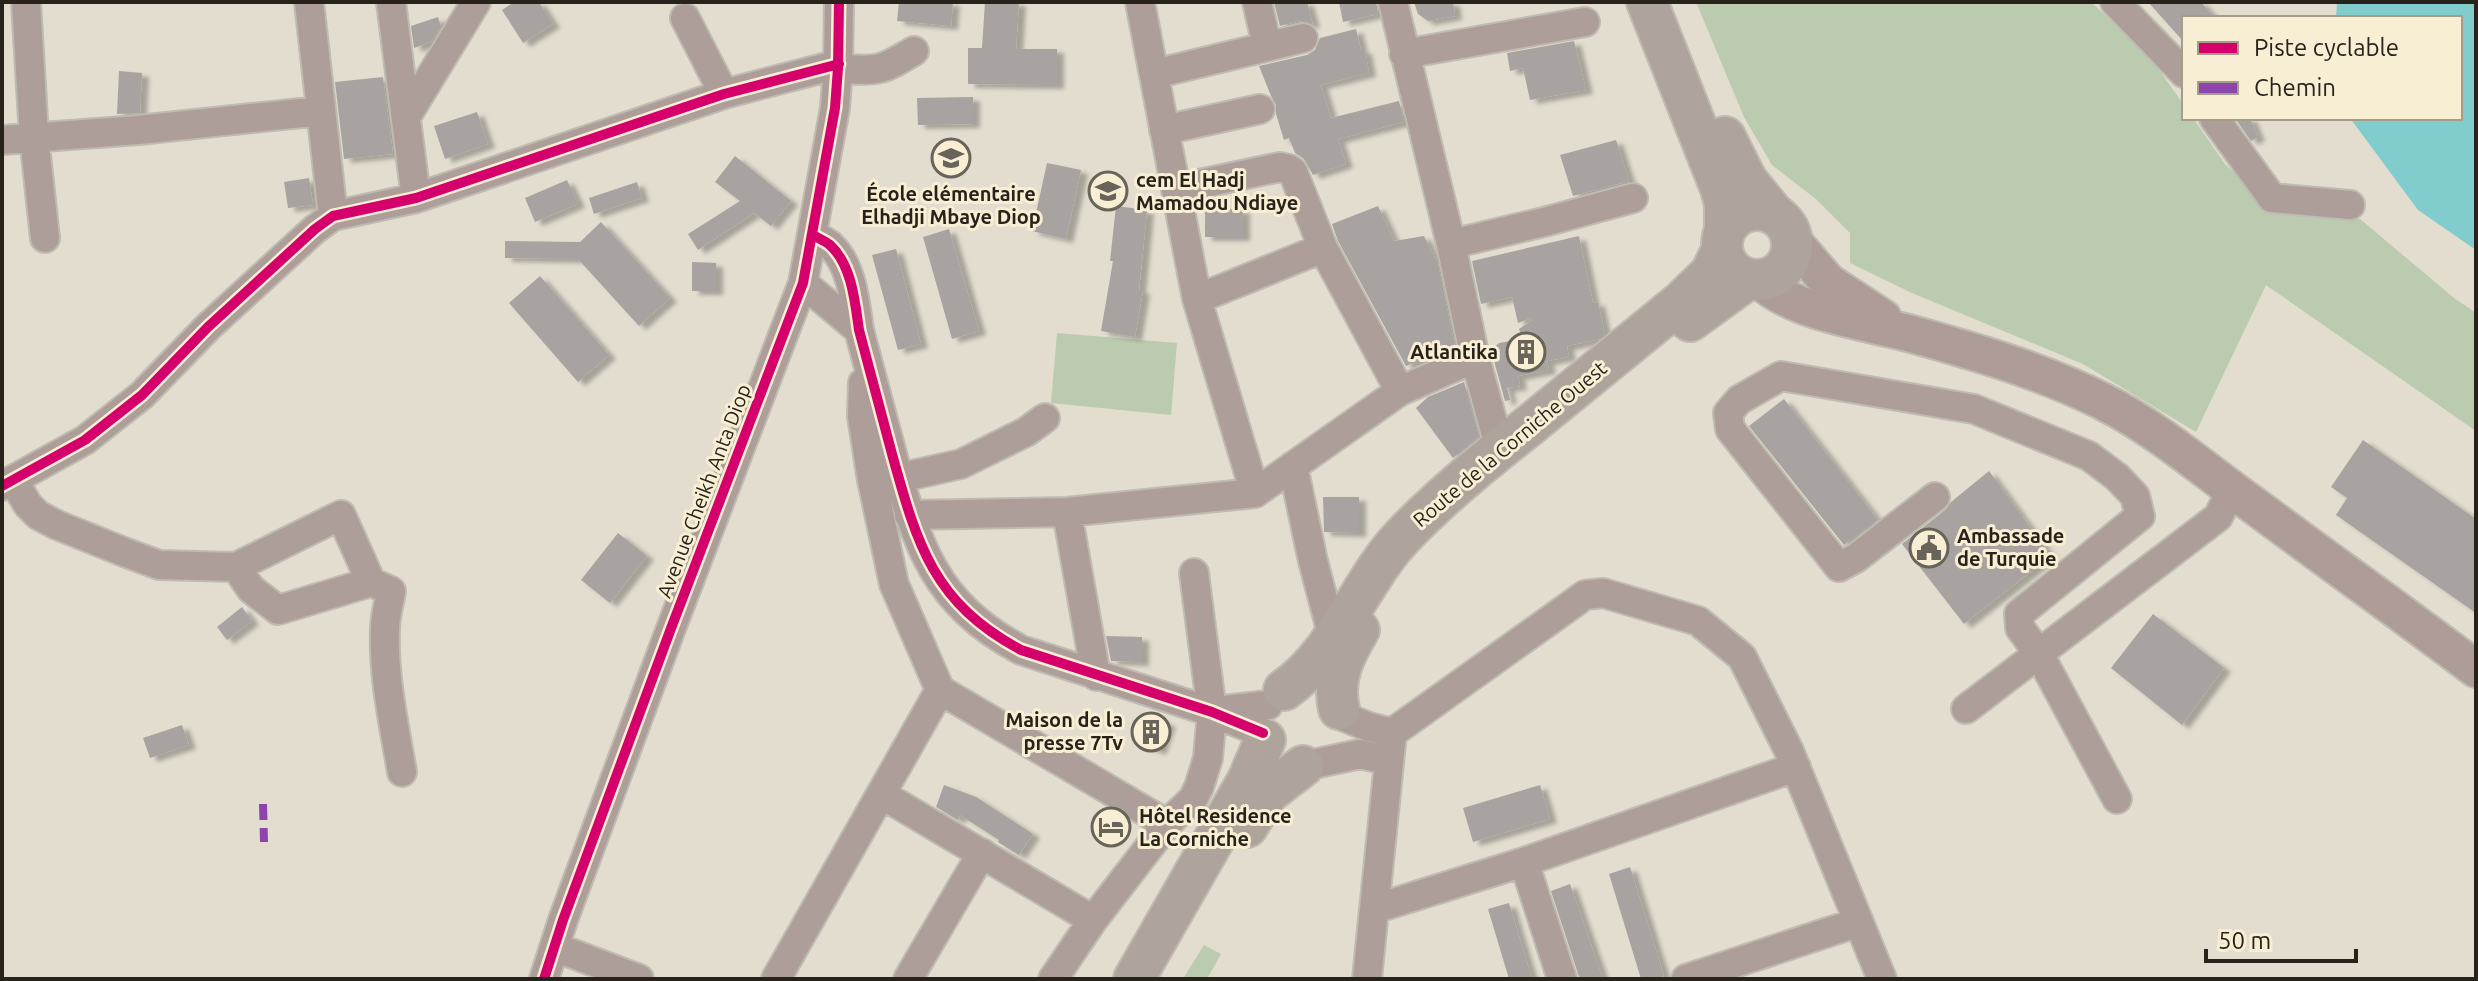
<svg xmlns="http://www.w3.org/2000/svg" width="2478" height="981" font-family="Ubuntu,sans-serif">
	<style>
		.green { fill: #bacbaf }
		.water { fill: #81cccd }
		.building { fill: #a8a3a0; filter: url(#shadow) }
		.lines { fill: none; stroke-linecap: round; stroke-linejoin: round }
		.minor-casing { stroke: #bfbbb0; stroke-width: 32 }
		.major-casing { stroke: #bfbbb0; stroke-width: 40 }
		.highway-casing { stroke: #bfbbb0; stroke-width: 44 }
		.minor { stroke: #ad9e99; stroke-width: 28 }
		.major { stroke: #ae9d97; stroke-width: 36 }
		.highway { stroke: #afa49c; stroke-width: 40 }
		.quiet { stroke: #8e44ad; stroke-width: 8; stroke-dasharray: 16 8; stroke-linecap: butt }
		.cycleway-casing { stroke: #f8eed4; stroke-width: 15 }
		.cycleway { stroke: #d6006c; stroke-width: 10 }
		.labels { text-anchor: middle; stroke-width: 6; stroke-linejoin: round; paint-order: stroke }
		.poi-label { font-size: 20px; font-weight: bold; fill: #27231a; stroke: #f8eed4; text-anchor: start }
		.street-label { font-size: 20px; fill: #27231a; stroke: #f8eed4 }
	</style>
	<defs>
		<filter id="shadow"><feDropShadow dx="7" dy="4" stdDeviation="2" flood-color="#0004"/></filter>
	</defs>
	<rect width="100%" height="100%" fill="#e2ddcf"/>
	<path class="green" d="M1696 2H2091L2149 56 2184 105V118H2193L2225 164 2277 213 2360 219 2454 298 2476 313V431L2266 285 2196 432 2083 364 1912 293 1850 263V233L1816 199 1772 165 1744 117Z
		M1057 333 1177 343 1171 415 1051 403Z
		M1204 945 1221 954 1207 979H1183Z"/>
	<path class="water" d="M2337 2H2476V250L2418 210 2350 118H2460V18H2336Z"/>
	<path class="building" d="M514 2H539L553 24 523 43 502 10Z
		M899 2H953L951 26 897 21Z
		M985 2H1019L1016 49H1057V85L968 84V48H982Z
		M1274 2H1307L1313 25 1300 21 1280 26Z
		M1339 2H1376L1378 14 1343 22Z
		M1414 2H1453L1455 16 1428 21 1418 14Z
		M2148 2H2201L2215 18H2184V42Z
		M438 17 441 27 431 42 414 48 411 26Z
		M1356 29 1361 50H1365L1369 73 1321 85 1331 118 1399 101 1404 122 1338 139 1346 164 1313 175 1304 159 1295 153 1289 138 1284 140 1276 114V105L1271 96 1259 66 1307 55 1315 50 1320 38Z
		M1574 41 1586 90 1530 100 1523 68 1510 71 1507 53Z
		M119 71 142 73 140 113 117 114Z
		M383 77 393 154 344 159 335 82Z
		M973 97V124L918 125 917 98Z
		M477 112 488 144 445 159 434 126Z
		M2235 118H2250L2258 137 2251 141Z
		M1616 140 1629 181 1573 196 1560 155Z
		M735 156 791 201 771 226 754 213 698 250 688 234 740 201 715 182Z
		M1047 163 1081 170 1066 239 1032 231Z
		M309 178 313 205 288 208 284 182Z
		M567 180 578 204 535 222 525 198Z
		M637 182 642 198 594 214 589 198Z
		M1116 206 1147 210 1139 290H1143L1135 337 1101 331 1113 261H1110Z
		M1378 206 1394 241 1424 236 1438 264 1455 347 1439 354 1438 352 1406 366 1338 241 1332 224Z
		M1205 209H1243V237H1205Z
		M601 222 670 298 639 326 578 259 505 258V241L580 242Z
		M949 229 979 331 952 339 923 237Z
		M1579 236 1593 303 1598 302 1605 334 1600 339 1567 346 1569 357 1547 361 1549 370 1518 376 1520 386 1507 388 1510 400 1505 401 1491 350 1499 343 1522 339 1519 329 1532 320 1531 318 1518 323 1512 297 1481 304 1472 261Z
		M896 249 921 344 898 350 872 255Z
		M692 262 716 263V291H692Z
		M540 276 609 355 578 382 509 303Z
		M1464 382 1479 436 1453 458 1416 408 1428 397Z
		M1784 399 1878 520 1844 545 1749 426Z
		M2363 440 2476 519V613L2336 515 2347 498 2331 487Z
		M1989 471 2051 556 1964 624 1902 544 1945 510 1951 502Z
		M1323 497H1359V533L1324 532Z
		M618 533 647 556 610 603 581 580Z
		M242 607 252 621 227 640 217 627Z
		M2153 614 2224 668 2182 725 2111 668Z
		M1106 636 1142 637V662L1111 661Z
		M1143 713 1169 723 1159 751 1133 741Z
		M182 725 189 745 150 758 143 738Z
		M944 785 976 797 1033 834 1019 855 998 842 999 840 960 815 958 820 936 807Z
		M1540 785 1550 819 1473 842 1463 808Z
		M1630 867 1664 976 1655 979H1641L1609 874Z
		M1570 884 1603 979H1580L1578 974 1551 891Z
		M1509 903 1532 979H1509L1488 909Z"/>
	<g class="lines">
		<g class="minor-casing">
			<path id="minor" d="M26 2 34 137 45 238
				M309 2 333 216
				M391 2 416 198
				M1140 2 1197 299 1255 493
				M1257 2 1267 46
				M1393 2 1451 244 1475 358 1500 449
				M2115 2 2184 73
				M685 18 724 94
				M1404 54 1585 22
				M838 68C877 72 881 71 914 51
				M1154 74 1303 38
				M406 117 476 2
				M2214 118 2272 198 2350 205
				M1164 130 1260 109
				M2 140 138 130 320 111
				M1176 189 1280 167 1289 169 1293 172 1323 248 1400 391
				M813 235C818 238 825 241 830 245 852 265 855 302 859 330 870 371 881 413 892 454 917 544 933 603 1021 650L1212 712 1263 733
				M1451 244 1544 222 1633 198
				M803 283 859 330
				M1197 299 1323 248
				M863 383 862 416 872 480 894 584 940 690 1167 824
				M1293 466 1313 561 1333 637
				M899 478 961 464 1026 432 1045 418
				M13 480 28 505 38 515 57 525 124 552 159 565 236 567 251 589 278 610 371 582 391 591C389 604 385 616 385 629 383 676 394 725 402 772
				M2 486 85 440 142 395 208 327 315 229 333 216 416 198 724 94 839 64
				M1935 497 1856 558 1839 567 1730 429 1728 413 1739 400 1781 376 1974 409 2089 456 2117 477 2135 496 2140 516 2019 614 2020 628 2039 654 2117 799
				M1067 512 1096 676
				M909 515 1067 512 1255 493 1400 391 1475 358
				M236 567 341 515 371 582
				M1966 709 2218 517 2232 489
				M1216 711 1268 705
				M1342 716 1369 727 1392 733
				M1318 763 1360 754 1389 761
				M881 794 1093 920
				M1524 862 1562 979
				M1374 909 1524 862 1796 767
				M555 947 639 979
				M544 979 563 920 670 631 803 283 835 108 838 68 839 2
				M776 979 940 690
				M908 979 982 853
				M1053 979 1093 920 1167 824 1193 799 1199 787 1208 758 1212 712 1194 573
				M1367 979 1392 733 1585 595 1603 593 1698 621 1742 657 1789 751 1882 979
				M1686 979 1859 922"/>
		</g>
		<g class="major-casing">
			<path id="major" d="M1792 240 1828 282 1883 318
				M1761 281C1793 312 1865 322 1908 333 1973 351 2042 371 2102 401 2156 428 2203 469 2252 504 2326 559 2402 613 2476 669"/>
		</g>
		<g class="highway-casing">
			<path id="highway" d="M1647 2 1721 189 1725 204V230
				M1725 137 1747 181 1774 214
				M1722 245a35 35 0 1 1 70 0a35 35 0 1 1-70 0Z
				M1690 321 1748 279
				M1284 690C1338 653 1358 584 1402 537 1441 496 1486 460 1530 425 1580 384 1631 343 1681 302L1711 273 1722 250
				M1339 709C1332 679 1344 655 1359 630
				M1247 827 1268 793 1303 766
				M1134 979 1248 780 1265 740"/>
		</g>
		<use href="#minor" class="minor"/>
		<use href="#major" class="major"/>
		<use href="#highway" class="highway"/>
		<path class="quiet" d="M263 804 264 842"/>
		<g class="cycleway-casing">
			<path id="cycleway" d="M813 235C818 238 825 241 830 245 852 265 855 302 859 330 870 371 881 413 892 454 917 544 933 603 1021 650L1212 712 1263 733
				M2 486 85 440 142 395 208 327 315 229 333 216 416 198 724 94 839 64
				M544 979 563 920 670 631 803 283 835 108 838 68 839 2"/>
		</g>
		<use href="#cycleway" class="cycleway"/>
	</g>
	<defs>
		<g id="school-ring" transform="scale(2)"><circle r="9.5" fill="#f8eed4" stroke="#686459" stroke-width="1.5"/><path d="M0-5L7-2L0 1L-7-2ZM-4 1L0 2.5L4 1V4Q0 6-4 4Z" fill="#686459"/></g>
		<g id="building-ring" transform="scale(2)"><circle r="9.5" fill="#f8eed4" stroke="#686459" stroke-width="1.5"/><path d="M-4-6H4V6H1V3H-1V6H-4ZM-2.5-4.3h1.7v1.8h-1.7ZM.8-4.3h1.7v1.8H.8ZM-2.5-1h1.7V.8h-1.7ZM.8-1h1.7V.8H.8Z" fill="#686459"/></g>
		<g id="civic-ring" transform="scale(2)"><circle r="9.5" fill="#f8eed4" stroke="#686459" stroke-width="1.5"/><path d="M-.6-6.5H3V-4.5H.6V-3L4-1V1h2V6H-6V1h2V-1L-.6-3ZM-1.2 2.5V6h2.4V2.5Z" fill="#686459"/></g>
		<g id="hotel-ring" transform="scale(2)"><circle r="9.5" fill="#f8eed4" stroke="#686459" stroke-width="1.5"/><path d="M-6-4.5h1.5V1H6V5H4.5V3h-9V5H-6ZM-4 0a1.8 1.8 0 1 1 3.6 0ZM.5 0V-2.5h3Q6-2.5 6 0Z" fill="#686459"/></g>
	</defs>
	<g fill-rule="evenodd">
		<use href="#school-ring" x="951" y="158"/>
		<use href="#school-ring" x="1108" y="191"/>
		<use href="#building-ring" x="1526" y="352"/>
		<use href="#civic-ring" x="1929" y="548"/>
		<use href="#building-ring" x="1151" y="732"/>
		<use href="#hotel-ring" x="1111" y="827"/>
	</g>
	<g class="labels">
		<g class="poi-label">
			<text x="1136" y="187">cem El Hadj<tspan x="1136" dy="23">Mamadou Ndiaye</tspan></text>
			<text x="951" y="201" text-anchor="middle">École elémentaire<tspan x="951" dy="23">Elhadji Mbaye Diop</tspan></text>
			<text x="1498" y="359" text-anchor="end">Atlantika</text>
			<text x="1957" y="543">Ambassade<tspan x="1957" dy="23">de Turquie</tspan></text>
			<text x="1123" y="727" text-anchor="end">Maison de la<tspan x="1123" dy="23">presse 7Tv</tspan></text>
			<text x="1139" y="823">Hôtel Residence<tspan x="1139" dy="23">La Corniche</tspan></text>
		</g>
		<g class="street-label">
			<text transform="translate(1510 444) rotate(-40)" y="7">Route de la Corniche Ouest</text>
			<text transform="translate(704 491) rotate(-69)" y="7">Avenue Cheikh Anta Diop</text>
		</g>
	</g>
	<rect width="2478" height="981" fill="none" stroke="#27231a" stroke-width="8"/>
	<rect x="2182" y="16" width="280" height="104" fill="#f8eed4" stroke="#a49d8a" stroke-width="2"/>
	<rect x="2198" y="42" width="40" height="12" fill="#d6006c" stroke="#a49d8a" stroke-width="2"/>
	<text x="2254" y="56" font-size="24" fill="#27231a">Piste cyclable</text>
	<rect x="2198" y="82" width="40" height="12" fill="#8e44ad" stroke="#a49d8a" stroke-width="2"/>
	<text x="2254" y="96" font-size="24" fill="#27231a">Chemin</text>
	<path d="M2206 949v12h150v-12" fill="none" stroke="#27231a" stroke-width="4"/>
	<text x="2218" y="949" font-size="24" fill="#27231a" stroke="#f8eed4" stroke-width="6" paint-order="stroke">50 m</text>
</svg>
